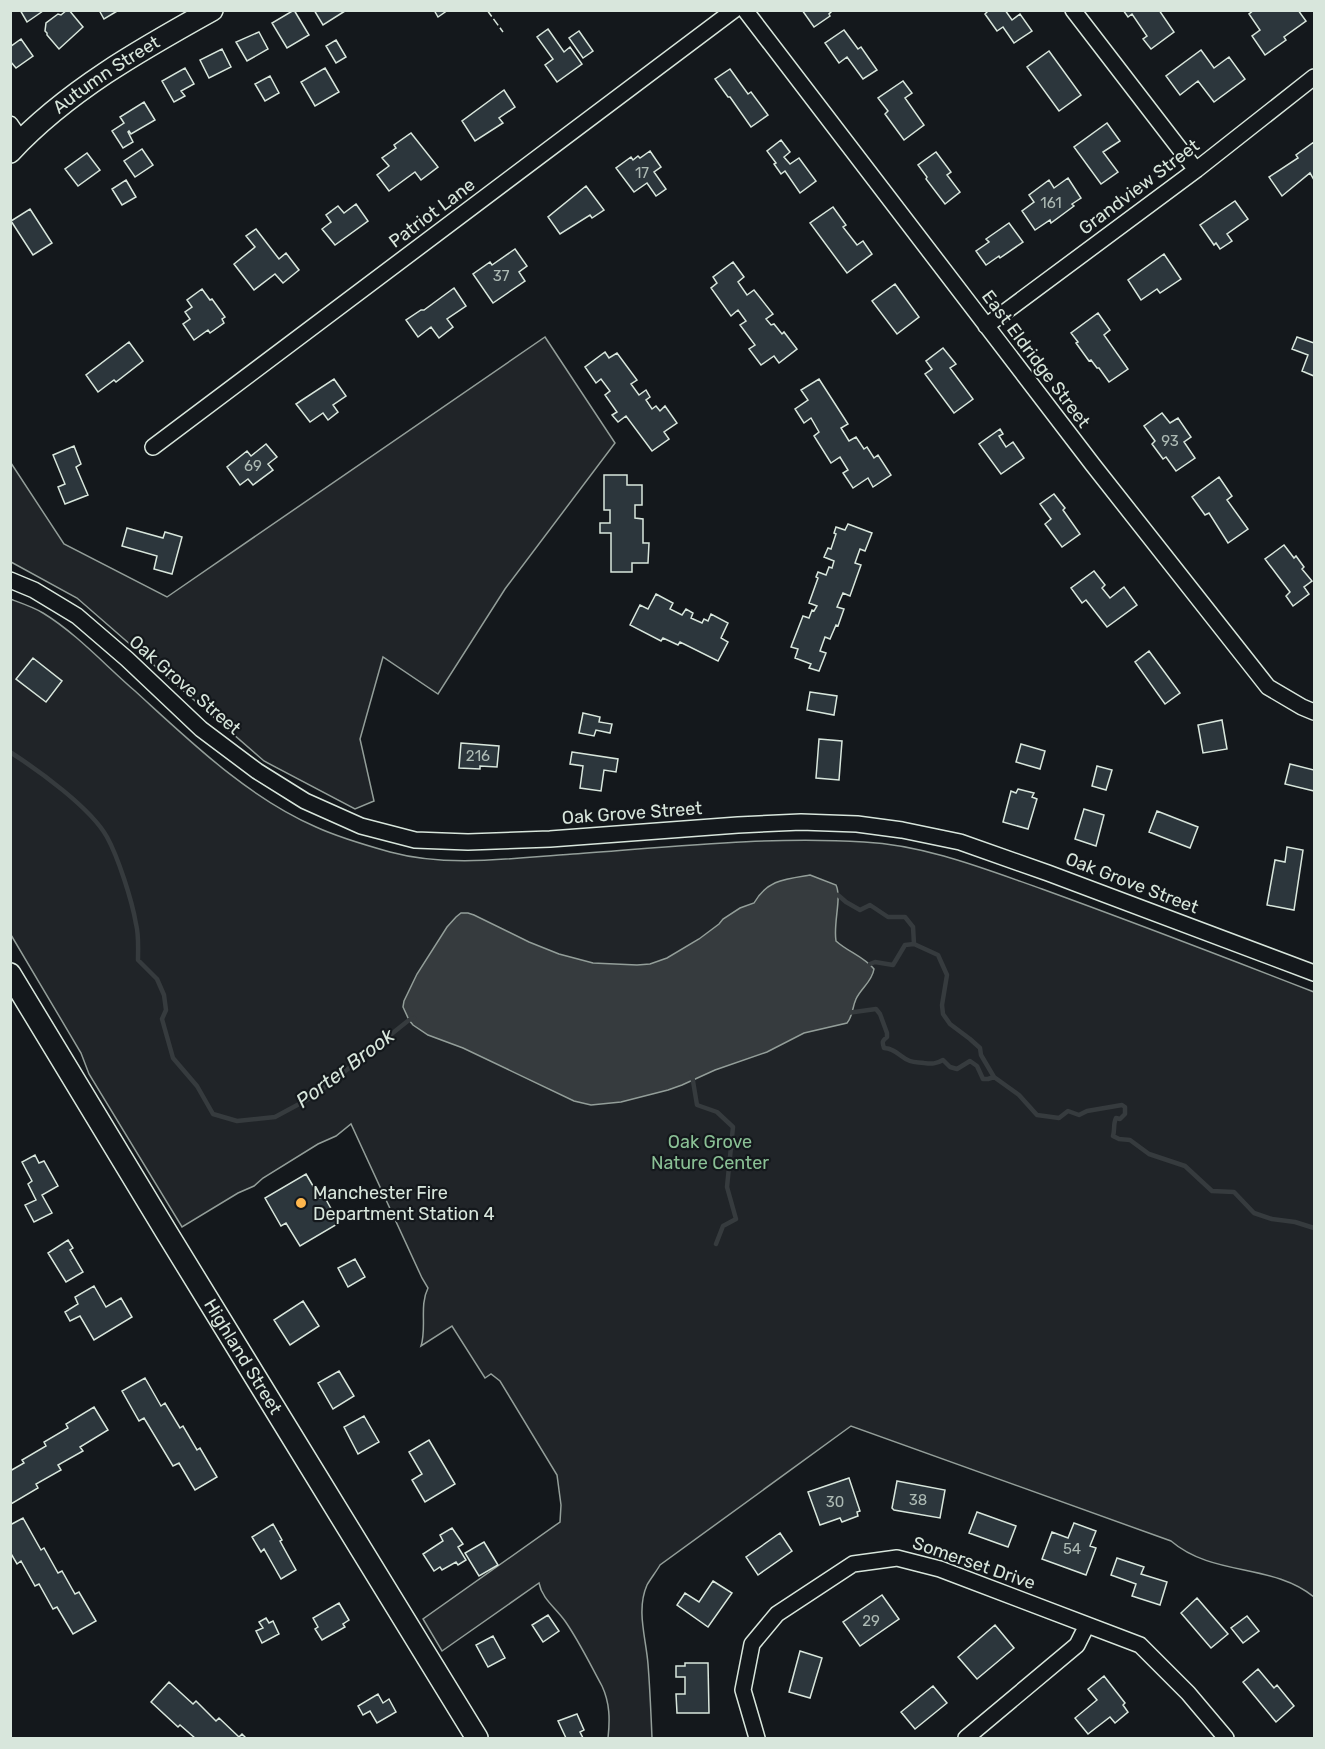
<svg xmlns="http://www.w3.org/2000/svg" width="1325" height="1749" font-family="Rubik,sans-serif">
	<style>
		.green { fill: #202428; stroke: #939e99; stroke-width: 1.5 }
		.water { fill: #363b3e; stroke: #939e99; stroke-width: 1.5 }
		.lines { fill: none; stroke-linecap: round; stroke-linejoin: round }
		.stream { stroke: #363b3e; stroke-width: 4.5 }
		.building { fill: #2c363c; stroke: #d8e6dc; stroke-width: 1.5 }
		.street-casing { stroke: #d8e6dc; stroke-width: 18 }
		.secondary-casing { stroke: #d8e6dc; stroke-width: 24 }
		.street { stroke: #14181c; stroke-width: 15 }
		.secondary { stroke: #14181c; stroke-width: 21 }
		.fence { stroke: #d8e6dc; stroke-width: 1.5; stroke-dasharray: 8 3; stroke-linecap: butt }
		.poi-dot { fill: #ffb74d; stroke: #14181c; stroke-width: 2 }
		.labels { text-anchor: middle; stroke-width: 4.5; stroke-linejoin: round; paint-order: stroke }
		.number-label { font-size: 15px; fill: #adbab4 }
		.street-label { font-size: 18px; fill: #d8e6dc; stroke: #14181c }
		.park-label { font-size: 18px; fill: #8ac095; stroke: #14181c }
		.poi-label { font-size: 18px; fill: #d8e6dc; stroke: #14181c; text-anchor: start }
		.water-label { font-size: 20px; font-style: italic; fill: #d8e6dc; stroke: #14181c }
	</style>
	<rect width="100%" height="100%" fill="#14181c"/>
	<path class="green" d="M545 337 615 443 505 589 438 694 383 657 360 739 374 801 355 809 264 761 77 598 11 562V463L64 544 167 597Z
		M10 599C21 603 33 607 43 613 76 633 106 666 135 691 190 741 247 797 316 827 340 838 365 845 390 852 449 868 513 858 573 854 670 847 767 836 864 842 925 845 985 869 1042 889 1133 922 1224 957 1314 992V1597C1273 1563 1213 1577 1171 1541L851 1426 660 1565C656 1572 651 1578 647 1585 636 1610 646 1638 648 1664 650 1689 651 1714 652 1738H608C610 1720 610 1703 602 1686 590 1664 579 1641 565 1621 556 1608 542 1599 539 1583L442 1651 423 1619 560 1522 561 1505 557 1475 500 1381 491 1374 485 1378 452 1326 421 1346C427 1327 419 1306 428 1288L422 1278 351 1124 336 1136 318 1144 263 1178 254 1186 238 1193 182 1227 89 1074 81 1053 11 935Z"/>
	<path class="water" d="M810 875 836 885C842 898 833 923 836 941 848 952 863 956 874 969 872 982 861 988 856 999 852 1008 853 1016 847 1023L804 1033 767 1052 715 1070 682 1085 668 1090 621 1102 591 1105 574 1101 463 1048 428 1035 413 1025 409 1020 403 1007 404 1001 417 974 447 927 456 917 461 913H468L474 915 529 942 559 954 593 963 637 965 650 964 667 958 699 939 719 924 723 919 740 908 754 903C767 880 785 879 810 875Z"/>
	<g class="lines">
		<path class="stream" d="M10 752C38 770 91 808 107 837 118 857 132 900 136 924 139 935 138 948 138 960L157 979 164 995 166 1010 162 1019 173 1058 197 1086 213 1114 237 1121 275 1117 314 1096 409 1020 414 1018
			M838 895 846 902 860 910 870 905 888 917H905L913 927 914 944
			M870 964 875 962 893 965 905 945 914 944 938 955 947 975 942 1005 943 1014 950 1024 970 1039 980 1048 981 1055 994 1077 1019 1095 1037 1115 1059 1118 1068 1111 1079 1115 1087 1111 1122 1105 1125 1107V1114L1120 1119 1116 1118C1113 1124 1115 1130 1113 1136L1119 1139 1130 1140 1149 1154 1185 1166 1212 1191 1234 1192 1254 1213 1272 1219 1295 1222 1314 1228
			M847 1013 876 1009 880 1014 887 1033V1037C882 1041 882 1042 884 1048 897 1049 899 1057 910 1061 915 1063 919 1062 924 1063 932 1064 936 1064 943 1060L950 1067 957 1069 970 1061 977 1066 983 1079H988L994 1077
			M692 1075 697 1105 717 1112 733 1127 727 1187 736 1219 723 1226 716 1244"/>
	</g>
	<path class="building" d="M20 10H42L43 11 27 22Z
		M67 10H69L83 27 59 49 47 35V33L45 31 46 23 58 14 61 15Z
		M99 10H119L104 19Z
		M294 10 309 35 287 48 272 23Z
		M314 10H345V11L323 25Z
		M434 10H448L438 17Z
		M802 10H833L829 14 830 16 814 27Z
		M989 10H1005L1012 20 1020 14 1032 31 1014 43 1003 27 997 31 985 14Z
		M1123 10H1159L1174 32 1151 49 1143 39 1147 36 1132 14 1128 17Z
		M1254 10H1298L1306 21 1284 37 1286 40 1265 55 1252 36 1260 30 1249 14Z
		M548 29 564 52 570 47 582 64 557 82 545 65 553 59 537 37Z
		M844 30 858 49 861 47 877 70 863 79 847 57 839 63 825 43Z
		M579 31 593 51 583 58 569 38Z
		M259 32 268 49 247 61 236 42Z
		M21 39 33 56 16 68 10 61V47Z
		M336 40 346 57 336 63 326 46Z
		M222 49 231 67 209 78 200 60Z
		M1201 50 1214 68 1229 57 1245 79 1214 102 1198 81 1180 95 1166 76Z
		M1049 51 1081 95 1059 111 1027 67Z
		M185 68 194 84 181 91 185 96 174 102 162 81Z
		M325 68 339 92 315 106 301 82Z
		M730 69 748 94 751 92 768 115 751 127 730 97H728L715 79Z
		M270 76 279 93 265 101 255 84Z
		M903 81 912 93 905 98 924 125 904 140 885 114 888 111 878 98Z
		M504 90 515 107 499 118 503 123 475 141 462 121Z
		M144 102 155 120 131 134 129 131 128 132 133 142 123 148 112 131 124 123 120 117Z
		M1107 123 1120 141 1103 152 1118 172 1101 184 1074 147Z
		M411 133 438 167 421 180 415 172 389 191 377 175 389 166 382 158 396 148 394 145Z
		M781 140 790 152 784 157 790 164 799 158 816 181 800 193 785 171 781 174 774 164 776 163 767 151Z
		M1314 142V180L1310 173 1282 196 1269 177 1298 158 1296 155Z
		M142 149 153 165 135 177 124 161Z
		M650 151 661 167 654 172 666 189 656 196 647 183 634 192 616 168 631 157 633 160 638 156 640 158Z
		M936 152 951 172 947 175 960 192 945 204 926 179 927 177 918 165Z
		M87 153 100 170 78 186 65 169Z
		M1068 178 1081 198 1072 204 1074 206 1051 223 1050 220 1035 230 1022 211 1034 202 1029 195 1049 180 1054 188Z
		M126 180 136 197 122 205 112 189Z
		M586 186 604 210 592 218 590 215 560 234 548 217Z
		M1235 201 1248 219 1227 234 1232 241 1220 249 1216 243 1214 245 1200 225Z
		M356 204 368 221 335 245 322 229 331 222 326 215 338 206 344 213Z
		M833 207 846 225 843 227 857 245 863 241 872 254 847 273 810 223Z
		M30 209 52 243 33 255 11 221Z
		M1009 223 1023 242 1000 258 999 256 986 265 976 251 989 242 986 239Z
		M256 229 279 259 286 253 299 270 283 283 275 274 254 290 234 264 255 247 246 236Z
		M515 249 527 266 519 272 525 281 493 303 473 274 490 262 492 265Z
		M1164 254 1181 279 1160 293 1157 289 1141 300 1128 280Z
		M733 262 744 277 738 282 747 295 754 290 773 314 766 319 771 325 774 324 782 334 784 332 797 349 779 363 774 356 761 365 749 349 755 345 740 325 746 321 738 310 731 316 711 288 717 283 713 277Z
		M895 284 919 317 897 334 872 301Z
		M454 288 466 306 447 319 453 327 439 338 431 327 418 337 406 320 421 310H424Z
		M202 289 210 300 212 299 225 317 222 319 224 323 210 333 208 330 194 340 183 324 190 319 185 312 192 307 187 300Z
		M1098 313 1110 330 1104 335 1128 369 1109 382 1099 368H1097L1091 360 1089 361 1076 343 1078 342 1071 333Z
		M1297 337 1314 343V376L1302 371 1308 355 1292 349Z
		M129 342 143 361 116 382 114 380 98 392 86 375Z
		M943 348 956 364 950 368 973 399 954 413 925 374 932 369 926 361Z
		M605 352 609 358 617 353 637 380 631 384 639 395 646 390 650 397 646 400 652 409 656 406 660 411 665 406 677 423 664 432 669 439 652 451 626 416 618 422 612 415 617 412 605 395 610 391 601 379 596 383 585 367Z
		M334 379 346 396 333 405 338 412 328 420 323 413 310 422 296 404Z
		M819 379 848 424 841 428 849 441 856 437 864 449 867 447 874 458 878 455 891 475 873 487 868 478 853 488 843 473 848 470 840 457 831 463 814 436 819 432 811 418 804 423 795 409 808 400 801 390Z
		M1162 413 1170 423 1178 418 1191 437 1184 442 1195 458 1176 471 1166 457 1163 459 1152 444 1155 441 1144 426Z
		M1000 429 1003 434 999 436 1006 447 1013 442 1024 458 1001 474 979 444Z
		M266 444 277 457 268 464 273 470 253 485 248 479 240 485 227 467 247 451 251 456Z
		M74 446 81 464 76 467 88 495 65 504 58 487 65 484 53 455Z
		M604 475H627V485H642V505H635V518L643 519V543H649L648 563H632V572H611V533H600V523H610V510H604Z
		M1219 477 1232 496 1227 500 1248 529 1228 543 1209 513 1205 515 1192 497Z
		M1054 494 1065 508 1063 510 1080 534 1062 547 1045 524 1051 519 1040 504Z
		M848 524 872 533 865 551 860 549 855 563 861 565 850 596 843 593 837 607 844 609 838 626 836 625 830 639 825 637 820 651 826 653 819 671 809 668 811 664 795 658 798 649 791 647 803 616 809 618 812 610 814 611 817 606 809 603 818 578 816 577 818 572 826 575 829 567 832 568 834 561 824 557 828 548 831 549 836 534 834 533 836 527 845 530Z
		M127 528 163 538 165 532 182 537 172 574 154 569 157 556 122 546Z
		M1284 545 1294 558 1296 556 1304 567 1302 569 1312 581 1304 587 1309 594 1293 606 1286 596 1290 592 1265 559Z
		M1094 571 1105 585 1102 588 1110 598 1124 587 1137 605 1107 627 1086 600 1082 603 1071 588Z
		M656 594 673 603 670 609 682 615 686 609 693 613 691 618 702 623 704 619 708 621 711 614 728 623 721 638 728 642 718 661 680 642 678 645 663 638 661 641 630 625 640 605 648 609Z
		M1149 651 1180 693 1165 704 1135 662Z
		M33 658 62 681 46 702 16 679Z
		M810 692 837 696 834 715 807 710Z
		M583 713 600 717 599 722 612 724 610 733 596 730 594 736 579 733Z
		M1222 720 1227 749 1203 753 1198 725Z
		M819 739 842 741 839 780 816 778Z
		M461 743 499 746 497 767 480 766V769L459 768Z
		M1021 744 1045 751 1040 769 1016 762Z
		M572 752 618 759 616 772 604 770 601 791 580 788 583 766 570 764Z
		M1290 764 1314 770V791L1285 784Z
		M1097 766 1112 770 1106 790 1092 786Z
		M1018 789 1034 793 1032 797 1037 799 1028 829 1003 822 1011 791 1016 793Z
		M1084 809 1104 815 1096 846 1075 839Z
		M1157 811 1198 827 1190 848 1149 832Z
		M1287 847 1303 850 1294 910 1267 905 1275 860 1285 862Z
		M35 1155 39 1163 44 1161 58 1186 42 1195 52 1213 34 1222 25 1205 36 1200 28 1184 32 1181 22 1162Z
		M306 1174 320 1198 324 1196 339 1223 300 1246 286 1223 281 1226 265 1198Z
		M68 1240 73 1248 70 1250 83 1272 66 1282 48 1253Z
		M355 1259 365 1277 348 1287 338 1268Z
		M94 1286 106 1307 121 1298 132 1317 94 1340 80 1316 70 1321 65 1312 78 1304 75 1297Z
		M303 1301 319 1326 290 1345 274 1320Z
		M339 1371 354 1396 333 1409 318 1383Z
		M145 1378 161 1406 165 1403 180 1428 183 1426 197 1450 200 1448 217 1477 195 1490 179 1463 173 1466 144 1418 139 1421 122 1391Z
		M94 1407 108 1430 80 1447 83 1451 58 1465 61 1470 36 1484 38 1488 11 1504 10 1471 24 1463 22 1460 46 1446 44 1442 68 1428 66 1424Z
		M364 1416 379 1442 358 1454 344 1427Z
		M429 1440 455 1484 425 1502 412 1480 422 1474 409 1452Z
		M849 1478 860 1511 857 1512 858 1516 842 1522 840 1518 820 1525 808 1492Z
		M897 1481 945 1490 940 1518 894 1510 892 1508Z
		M977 1512 1016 1526 1008 1547 969 1533Z
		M23 1518 41 1550 44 1548 58 1573 62 1571 75 1594 79 1592 96 1621 73 1634 57 1607 53 1609 39 1584 35 1586 21 1561 17 1564 10 1552V1525Z
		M1074 1523 1096 1531 1090 1546 1096 1548 1086 1575 1042 1559 1052 1532 1068 1538Z
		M273 1524 282 1540 280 1541 296 1570 281 1579 264 1549 261 1552 252 1537Z
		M452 1528 463 1544 458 1547 466 1560 458 1565 456 1562 442 1570 440 1567 434 1571 423 1554 443 1541 440 1535Z
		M780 1533 792 1551 758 1575 746 1557Z
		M484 1542 498 1565 479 1576 465 1553Z
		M1117 1558 1144 1567 1141 1574 1167 1582 1160 1605 1132 1596 1136 1584 1111 1575Z
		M713 1581 732 1593 708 1627 677 1605 685 1593 699 1602Z
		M882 1595 899 1619 860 1646 843 1622Z
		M1197 1598 1228 1634 1211 1648 1181 1613Z
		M339 1603 349 1620 343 1624 345 1627 322 1640 315 1629 318 1627 313 1618Z
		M548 1615 559 1631 543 1642 532 1625Z
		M1247 1616 1259 1631 1243 1643 1231 1628Z
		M266 1618 269 1623 273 1621 279 1634 262 1643 256 1631 263 1628 259 1622Z
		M995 1625 1014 1648 977 1679 958 1657Z
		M493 1636 505 1658 488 1667 476 1645Z
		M800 1651 822 1658 810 1698 789 1692Z
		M685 1663H708L709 1713H677L676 1694H685V1677H676V1666H685Z
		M1258 1669 1274 1688 1277 1685 1294 1706 1276 1722 1243 1682Z
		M1104 1676 1125 1703 1123 1705 1128 1712 1115 1723 1110 1717 1088 1734 1075 1718 1097 1700 1088 1689Z
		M169 1682 193 1704 196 1701 216 1721 219 1718 239 1737 242 1734 246 1738H195L180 1725 178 1727 151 1702Z
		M933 1686 947 1703 915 1729 901 1712Z
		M378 1694 383 1703 389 1699 396 1712 377 1723 370 1711 363 1715 358 1706Z
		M577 1714 584 1730 580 1732 583 1738H566L558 1721Z"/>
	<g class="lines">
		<g class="street-casing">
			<path id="street" d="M745 10 1093 465 1268 687 1302 707 1314 712
				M1073 10 1196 170
				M10 124 21 140
				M986 326 1196 170 1314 77
				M153 447 734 10
				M10 580 34 590 77 616 127 659 201 729 257 771 305 801 361 826 415 840 468 842 550 839 738 825 801 822 857 824 902 830 960 842 1048 873 1314 973
				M757 1738 743 1690 752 1644 777 1614 853 1564 897 1558 940 1569 1140 1645 1188 1693 1226 1738
				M966 1738 1077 1645 1087 1625"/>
		</g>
		<g class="secondary-casing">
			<g id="secondary">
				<path id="s1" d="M10 152C67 91 140 50 212 10"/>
				<path id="s2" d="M10 974 167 1233 477 1738"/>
			</g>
		</g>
		<use href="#street" class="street"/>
		<use href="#secondary" class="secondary"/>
		<path class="fence" d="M487 10 503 32"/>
	</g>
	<circle class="poi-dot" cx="301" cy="1203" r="6"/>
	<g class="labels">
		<g class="number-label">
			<text x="642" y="178">17</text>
			<text x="1051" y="208">161</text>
			<text x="501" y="281">37</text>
			<text x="1170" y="446">93</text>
			<text x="253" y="471">69</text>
			<text x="478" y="761">216</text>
			<text x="918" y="1505">38</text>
			<text x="835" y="1507">30</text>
			<text x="1072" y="1554">54</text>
			<text x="871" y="1626">29</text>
		</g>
		<g class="street-label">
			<text dy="6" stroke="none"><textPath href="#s1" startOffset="124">Autumn Street</textPath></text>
			<text transform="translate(1139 187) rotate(-37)" y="6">Grandview Street</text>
			<text transform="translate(432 213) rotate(-37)" y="6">Patriot Lane</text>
			<text transform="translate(1036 359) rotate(53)" y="6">East Eldridge Street</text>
			<text transform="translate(185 685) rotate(41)" y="6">Oak Grove Street</text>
			<text transform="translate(632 813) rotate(-4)" y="6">Oak Grove Street</text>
			<text transform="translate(1132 883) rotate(21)" y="6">Oak Grove Street</text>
			<text dy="6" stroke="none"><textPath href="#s2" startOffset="448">Highland Street</textPath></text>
			<text transform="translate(974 1563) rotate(19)" y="6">Somerset Drive</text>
		</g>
		<g class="park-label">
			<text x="710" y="1148">Oak Grove<tspan x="710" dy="21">Nature Center</tspan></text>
		</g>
		<g class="poi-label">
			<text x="313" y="1199">Manchester Fire<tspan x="313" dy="21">Department Station 4</tspan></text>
		</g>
		<g class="water-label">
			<text transform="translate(345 1068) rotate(-37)" y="7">Porter Brook</text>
		</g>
	</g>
	<rect width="1325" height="1749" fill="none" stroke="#d8e6dc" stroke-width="24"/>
</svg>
